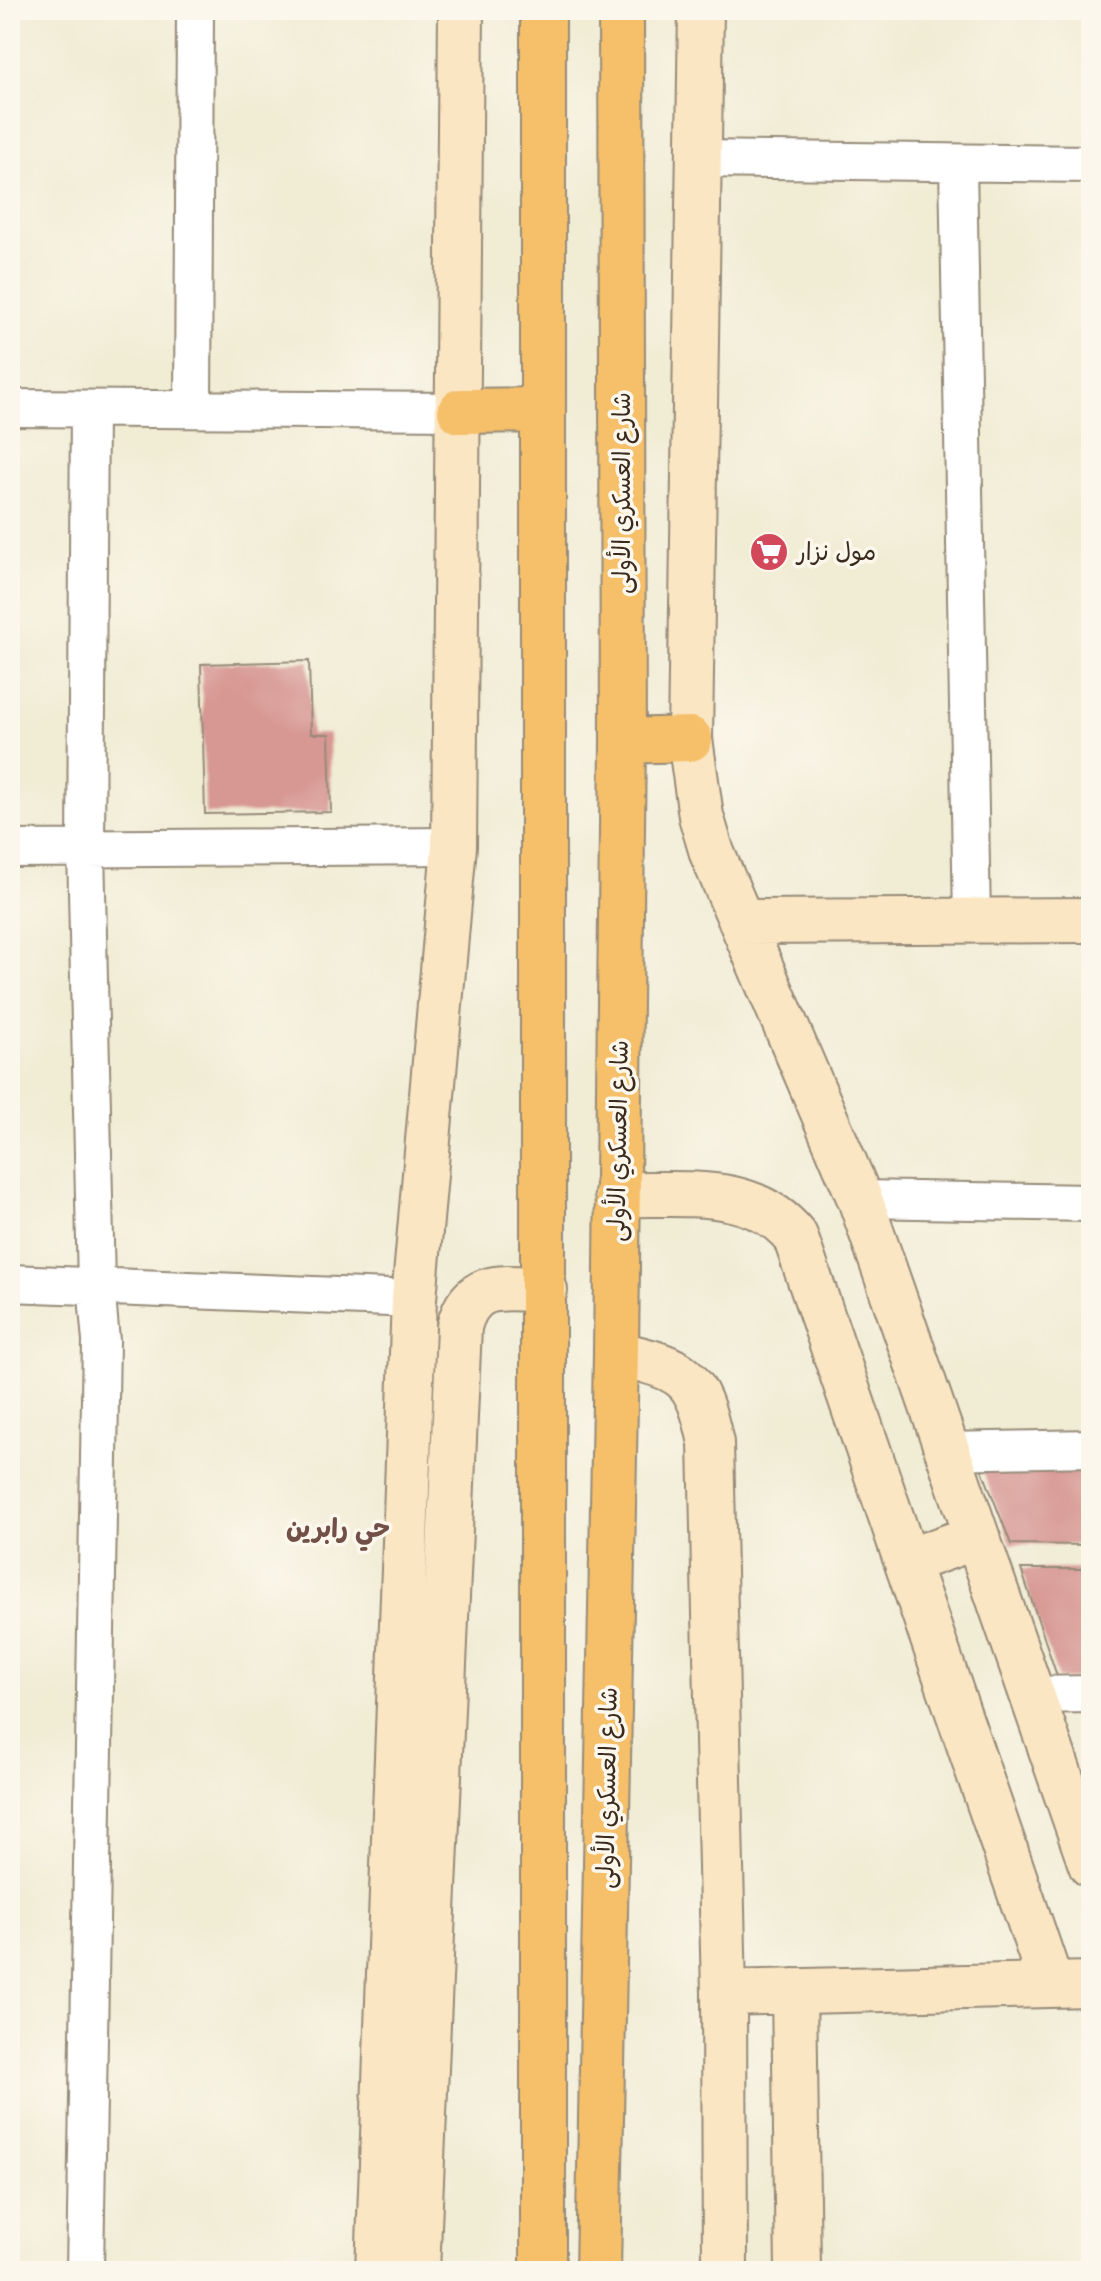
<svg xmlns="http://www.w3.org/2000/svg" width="1101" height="2281" font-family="'Balsamiq Sans','Playpen Sans Arabic',sans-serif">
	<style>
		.building { fill: #d79793 }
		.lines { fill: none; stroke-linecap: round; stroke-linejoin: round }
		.street-casing { stroke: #968b79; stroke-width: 40 }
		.secondary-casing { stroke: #968b79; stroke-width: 48 }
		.primary-casing { stroke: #968b79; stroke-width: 48 }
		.street { stroke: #fff; stroke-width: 36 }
		.secondary { stroke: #fbe6c4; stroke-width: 44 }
		.primary { stroke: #f6c06b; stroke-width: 44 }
		.labels { text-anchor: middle; stroke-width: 7; stroke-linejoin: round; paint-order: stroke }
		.street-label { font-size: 24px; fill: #3b2a1e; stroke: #fbf7ec }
		.poi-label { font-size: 24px; fill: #3b2a1e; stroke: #fbf7ec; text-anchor: start }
		.neighbourhood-label { font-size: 26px; font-weight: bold; fill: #725047; stroke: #fbf7ec }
	</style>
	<rect width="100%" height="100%" fill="#fbf7ec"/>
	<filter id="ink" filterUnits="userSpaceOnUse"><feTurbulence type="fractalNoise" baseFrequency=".0125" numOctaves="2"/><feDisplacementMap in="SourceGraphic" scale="16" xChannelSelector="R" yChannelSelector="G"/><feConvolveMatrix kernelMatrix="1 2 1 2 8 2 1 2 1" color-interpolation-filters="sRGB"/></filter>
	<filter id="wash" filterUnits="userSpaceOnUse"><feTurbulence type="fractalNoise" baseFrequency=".006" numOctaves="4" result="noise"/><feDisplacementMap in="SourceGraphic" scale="32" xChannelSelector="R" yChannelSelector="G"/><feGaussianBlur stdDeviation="1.8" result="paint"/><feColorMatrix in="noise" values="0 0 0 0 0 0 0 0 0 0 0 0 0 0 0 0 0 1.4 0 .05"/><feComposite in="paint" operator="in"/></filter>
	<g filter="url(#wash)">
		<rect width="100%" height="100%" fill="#f1ecd4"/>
		<g id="blocks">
			<path class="building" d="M309 661 311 734H329L331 812 205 814 201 664Z
				M981 1467H1091V1545L1011 1544Z
				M1021 1569H1091V1679H1058Z"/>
		</g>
	</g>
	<g filter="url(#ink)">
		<use href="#blocks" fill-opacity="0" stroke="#968b79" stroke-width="2"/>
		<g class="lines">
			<g class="street-casing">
				<path id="street" d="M699 159 1091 164
					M958 164 972 920
					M10 408 460 411
					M193 409 195 10
					M10 849 454 846
					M860 1199 1091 1203
					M10 1283 414 1299
					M946 1451 1091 1448
					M1031 1695 1091 1694
					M85 2271 101 1341 96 1285 86 848 89 409"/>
			</g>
			<g class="secondary-casing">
				<path id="secondary" d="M701 10 690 739 701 816 712 853 860 1199 1091 1865
					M742 922 1091 920
					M617 1194C680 1196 752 1183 795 1236L1051 1984
					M616 1353C683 1370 696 1371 711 1443L724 1993 725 2271
					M908 1561 976 1537
					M794 1991 798 2271
					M724 1993 1091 1984
					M378 2271 414 1299 454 846 461 10
					M417 2271 459 1327C471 1279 505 1288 545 1290"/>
			</g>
			<g class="primary-casing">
				<path id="primary" d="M543 10V2271
					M460 411 543 410
					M623 741 690 739
					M598 2271 616 1353 623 741 621 10"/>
			</g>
			<use href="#street" class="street"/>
			<use href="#secondary" class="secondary"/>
			<use href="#primary" class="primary"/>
		</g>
	</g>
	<defs>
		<g id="supermarket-disc" transform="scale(2)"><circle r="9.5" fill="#d1495b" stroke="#fbf7ec"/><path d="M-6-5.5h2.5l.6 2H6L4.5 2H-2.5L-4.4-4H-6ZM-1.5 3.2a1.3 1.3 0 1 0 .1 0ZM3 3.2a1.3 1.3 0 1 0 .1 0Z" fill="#fff"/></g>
	</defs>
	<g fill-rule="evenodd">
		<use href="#supermarket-disc" x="769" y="552"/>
	</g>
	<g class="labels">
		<g class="street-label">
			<text transform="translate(622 493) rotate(-90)" y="8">شارع العسكري الأولى</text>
			<text transform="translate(618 1141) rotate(-89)" y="8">شارع العسكري الأولى</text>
			<text transform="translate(607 1788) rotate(-89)" y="8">شارع العسكري الأولى</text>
		</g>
		<g class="poi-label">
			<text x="797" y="560">مول نزار</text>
		</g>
		<g class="neighbourhood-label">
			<text x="338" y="1537">حي رابرين</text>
		</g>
	</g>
	<rect width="1101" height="2281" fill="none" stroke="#fbf7ec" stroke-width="40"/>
</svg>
